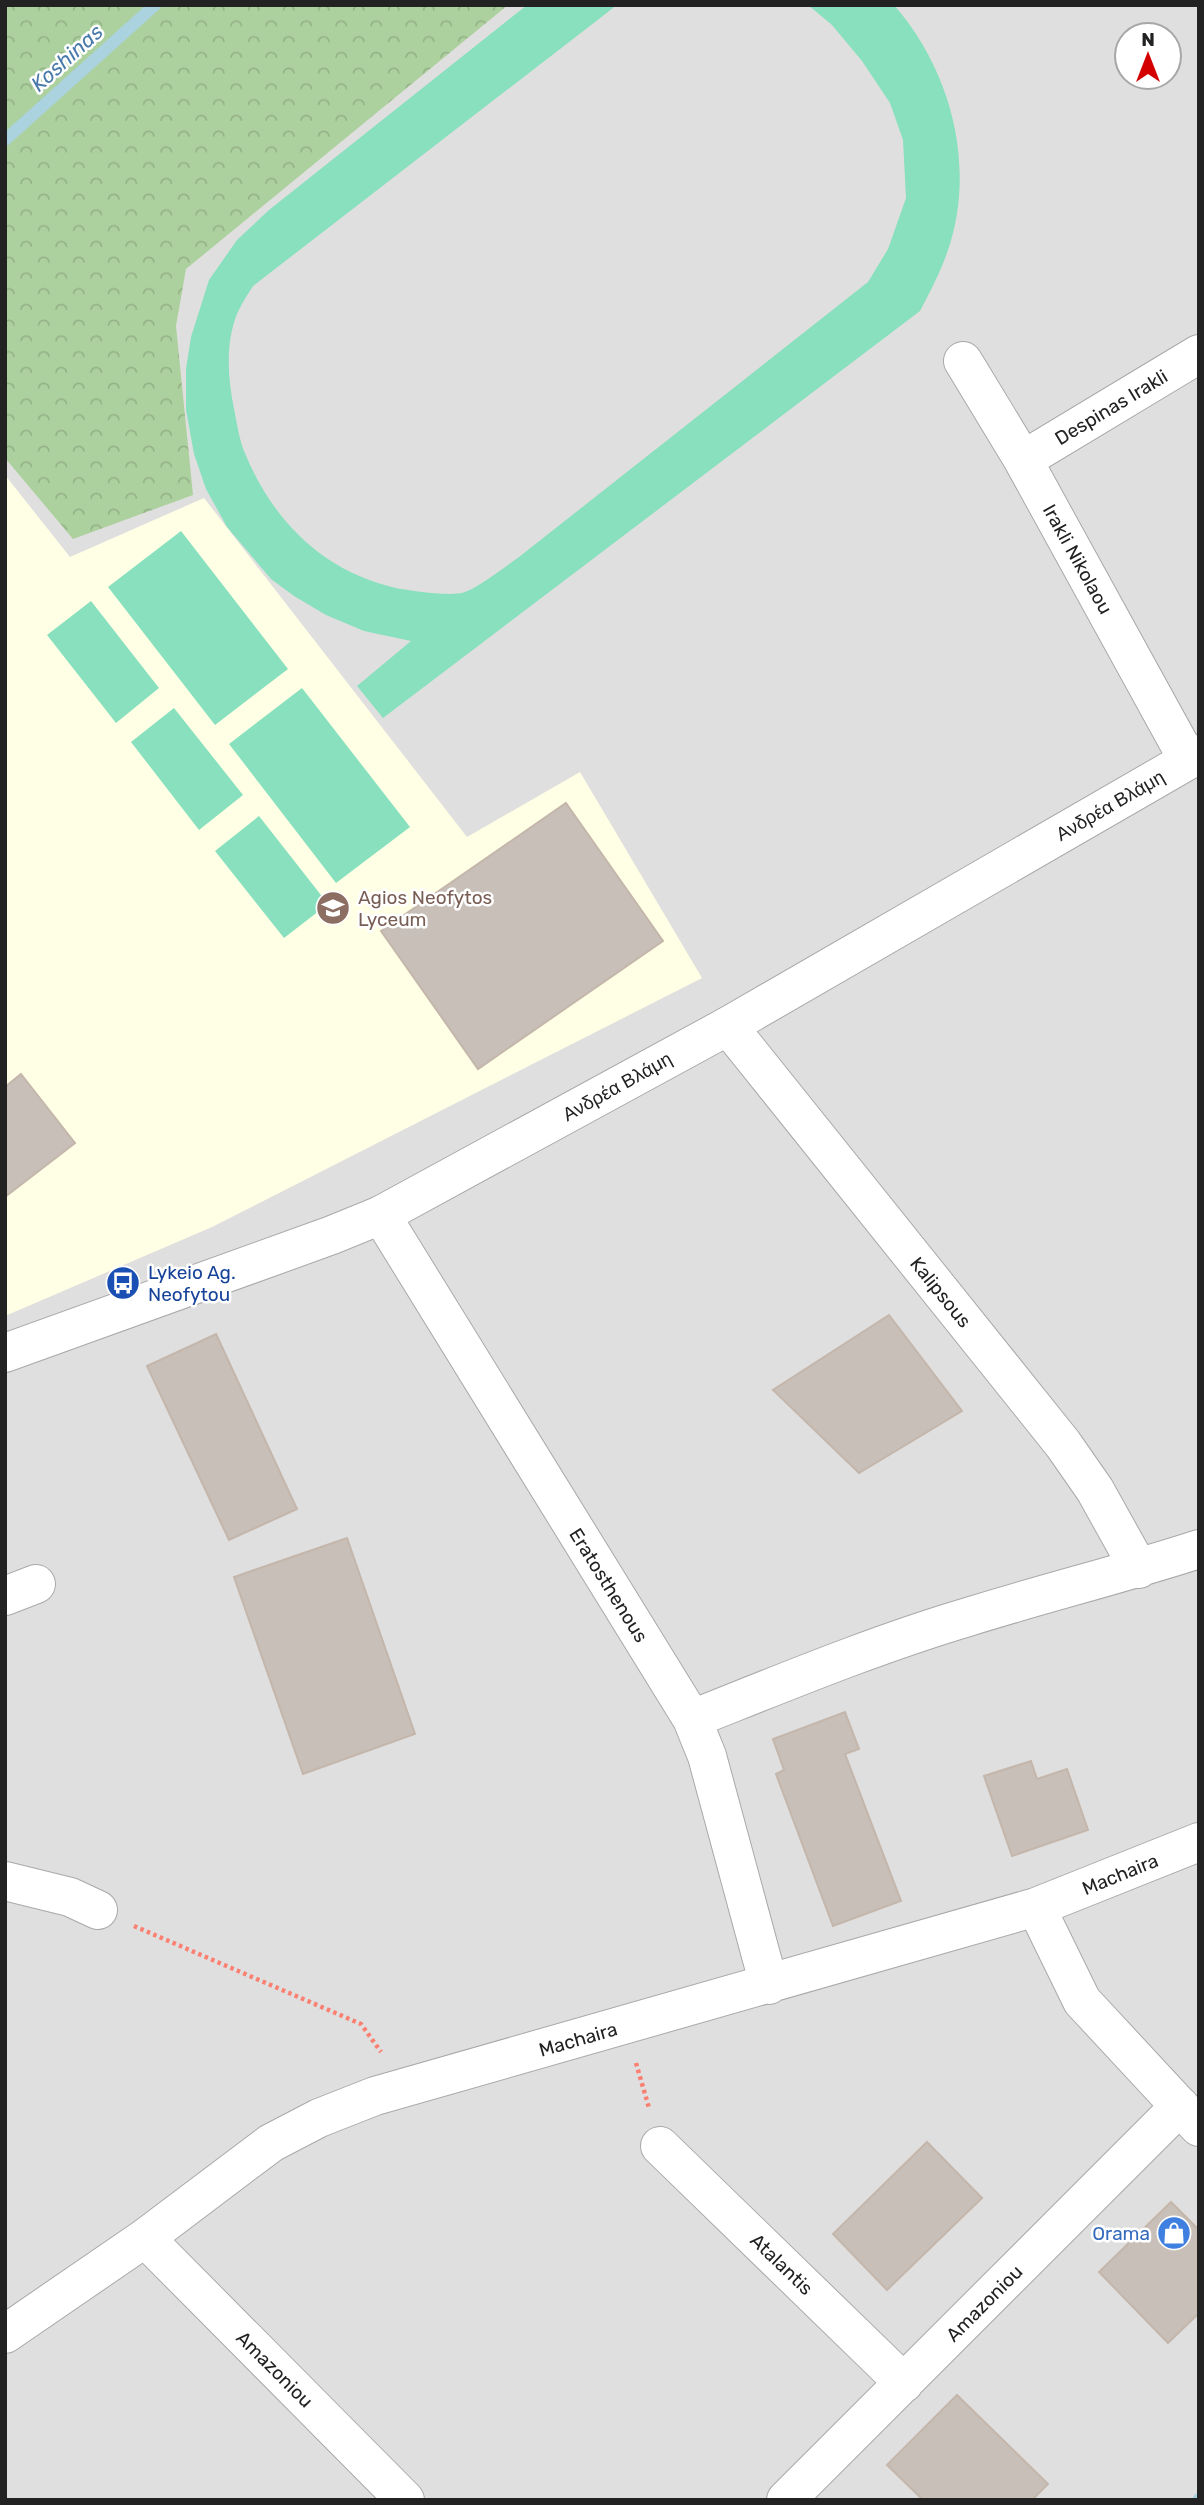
<svg xmlns="http://www.w3.org/2000/svg" width="1204" height="2505" font-family="Rubik,sans-serif">
	<style>
		.residential { fill: #e0dfdf; fill-rule: evenodd }
		.education { fill: #ffffe5 }
		.forest { fill: url(#forest-crowns) }
		.pitch { fill: #88e0be }
		.lines { fill: none; stroke-linecap: round; stroke-linejoin: round }
		.stream { stroke: #aad3df; stroke-width: 12 }
		.building { fill: #c7bfb8; stroke: #c4b6ab; stroke-width: 2 }
		.minor-casing { stroke: #a9a9a9; stroke-width: 40 }
		.tertiary-casing { stroke: #a9a9a9; stroke-width: 40 }
		.path { stroke: #fa8072; stroke-width: 4.5; stroke-dasharray: 3.5 3.5; stroke-linecap: butt }
		.minor { stroke: #fff; stroke-width: 38 }
		.tertiary { stroke: #fff; stroke-width: 38 }
		.labels { text-anchor: middle; stroke-width: 5; stroke-linejoin: round; paint-order: stroke }
		.street-label { font-size: 19px; fill: #222; stroke: #fff }
		.education-label { font-size: 19px; fill: #785e54; stroke: #fff; text-anchor: start }
		.transit-label { font-size: 19px; fill: #164399; stroke: #fff; text-anchor: start }
		.shop-label { font-size: 19px; fill: #366cbe; stroke: #fff; text-anchor: end }
		.water-label { font-size: 21px; font-style: italic; fill: #4a7aab; stroke: #fff }
	</style>
	<defs>
		<pattern id="forest-crowns" width="20" height="18" patternUnits="userSpaceOnUse" patternTransform="scale(1.75)"><rect width="20" height="18" fill="#add19e"/><path d="M2 6a3 3 0 1 1 6 0M12 15a3 3 0 1 1 6 0" fill="none" stroke="#95b388"/></pattern>
	</defs>
	<rect width="100%" height="100%" fill="#f2efe9"/>
	<path class="residential" d="M5 5H1199V2500H5ZM1127 35H1169V77H1127Z"/>
	<path class="education" d="M5 475 70 557 204 498 467 837 580 772 702 978 212 1227 5 1316Z"/>
	<path class="forest" d="M5 5H508L186 269 176 326 193 495 73 539 5 458Z"/>
	<path class="pitch" d="M527 5H617L253 286C247 295 241 305 237 314 225 344 228 379 234 409 237 423 239 438 244 451 272 520 322 571 396 588 411 591 452 597 465 592 482 585 503 568 519 557L868 282 888 249 906 198 903 140 890 103 862 61 832 25 808 5H894C952 71 977 169 947 253 940 273 930 292 920 311L383 718 357 686 411 641 364 631 326 615 294 596 271 579 227 527 206 489 194 454 186 410V369L191 337 209 280 237 240 269 210Z
		M181 531 288 669 215 725 108 587Z
		M91 601 159 688 116 723 47 635Z
		M302 688 410 827 336 883 229 744Z
		M174 708 243 795 199 830 131 742Z
		M259 816 328 904 284 938 215 851Z"/>
	<g class="lines">
		<path class="stream" d="M5 140 155 5
			M1198 2500 1199 2499"/>
	</g>
	<path class="building" d="M566 803 663 941 478 1069 381 931Z
		M21 1074 75 1143 5 1197V1087Z
		M889 1315 962 1411 859 1473 773 1390Z
		M216 1334 297 1509 229 1540 147 1366Z
		M347 1538 415 1734 303 1774 234 1577Z
		M845 1712 859 1749 845 1754 901 1901 833 1926 776 1774 784 1770 773 1739Z
		M1031 1761 1037 1779 1067 1769 1088 1830 1012 1856 984 1776Z
		M927 2142 982 2198 887 2290 833 2234Z
		M1171 2202 1199 2230V2313L1168 2343 1099 2272Z
		M957 2395 1048 2484 1032 2500H923L887 2465Z"/>
	<g class="lines">
		<g class="minor-casing">
			<path id="minor" d="M963 361 1023 460 1188 760
				M1023 460 1199 354
				M728 1026 1063 1444 1095 1490 1139 1569
				M381 1215 692 1719 707 1756 769 1985
				M5 1596 36 1584
				M692 1719C783 1683 874 1645 968 1617 1045 1593 1122 1574 1199 1549
				M5 1881 70 1897 98 1910
				M1036 1907 1082 2001 1199 2127
				M660 2146 904 2383
				M145 2238 405 2500
				M5 2334 145 2238 271 2143 319 2118 375 2096 1036 1907 1199 1842
				M786 2500 1180 2106"/>
		</g>
		<g class="tertiary-casing">
			<path id="tertiary" d="M5 1353 332 1235 381 1215 728 1026 1199 754"/>
		</g>
		<path class="path" d="M134 1926 361 2024 381 2052
			M636 2063 649 2108"/>
		<use href="#minor" class="minor"/>
		<use href="#tertiary" class="tertiary"/>
	</g>
	<defs>
		<g id="school-disc" transform="scale(1.75)"><circle r="9.5" fill="#8d6e63" stroke="#fff"/><path d="M0-5L7-2L0 1L-7-2ZM-4 1L0 2.5L4 1V4Q0 6-4 4Z" fill="#fff"/></g>
		<g id="bus-disc" transform="scale(1.75)"><circle r="9.5" fill="#1a4fb4" stroke="#fff"/><path d="M-5-6H5V4H4V6H2V4H-2V6H-4V4H-5ZM-3.5-4V0h7V-4ZM-3.5 1.2v1.5H-2V1.2ZM2 1.2v1.5H3.5V1.2Z" fill="#fff"/></g>
		<g id="shop-disc" transform="scale(1.75)"><circle r="9.5" fill="#3f7fe0" stroke="#fff"/><path d="M-5-2.5h2.3a2.7 3.5 0 0 1 5.4 0H5L5.5 6h-11ZM-1.5-2.5h3a1.5 2.3 0 0 0-3 0Z" fill="#fff"/></g>
	</defs>
	<g fill-rule="evenodd">
		<use href="#school-disc" x="333" y="908"/>
		<use href="#bus-disc" x="123" y="1283"/>
		<use href="#shop-disc" x="1174" y="2233"/>
	</g>
	<g class="labels">
		<g class="street-label">
			<text transform="translate(1111 407) rotate(-31)" y="7">Despinas Irakli</text>
			<text transform="translate(1078 559) rotate(61)" y="7">Irakli Nikolaou</text>
			<text transform="translate(1110 805) rotate(-30)" y="7">Ανδρέα Βλάμη</text>
			<text transform="translate(617 1086) rotate(-29)" y="7">Ανδρέα Βλάμη</text>
			<text transform="translate(941 1292) rotate(51)" y="7">Kalipsous</text>
			<text transform="translate(609 1585) rotate(58)" y="7">Eratosthenous</text>
			<text transform="translate(1120 1874) rotate(-22)" y="7">Machaira</text>
			<text transform="translate(578 2039) rotate(-16)" y="7">Machaira</text>
			<text transform="translate(782 2264) rotate(44)" y="7">Atalantis</text>
			<text transform="translate(984 2303) rotate(-45)" y="7">Amazoniou</text>
			<text transform="translate(275 2369) rotate(45)" y="7">Amazoniou</text>
		</g>
		<g class="education-label">
			<text x="358" y="904">Agios Neofytos<tspan x="358" dy="22">Lyceum</tspan></text>
		</g>
		<g class="transit-label">
			<text x="148" y="1279">Lykeio Ag.<tspan x="148" dy="22">Neofytou</tspan></text>
		</g>
		<g class="shop-label">
			<text x="1150" y="2240">Orama</text>
		</g>
		<g class="water-label">
			<text transform="translate(67 58) rotate(-42)" y="7">Koshinas</text>
		</g>
	</g>
	<rect width="1204" height="2505" fill="none" stroke="#222222" stroke-width="14"/>
	<g transform="translate(1148 56)"><circle r="33" fill="#ffffff" stroke="#a7a7a7" stroke-width="2"/>
	<path d="M0-5L12 26L0 18L-12 26Z" fill="#d40000"/>
	<text y="-10" font-size="19" font-weight="bold" text-anchor="middle" fill="#222222">N</text>
	</g>
</svg>
